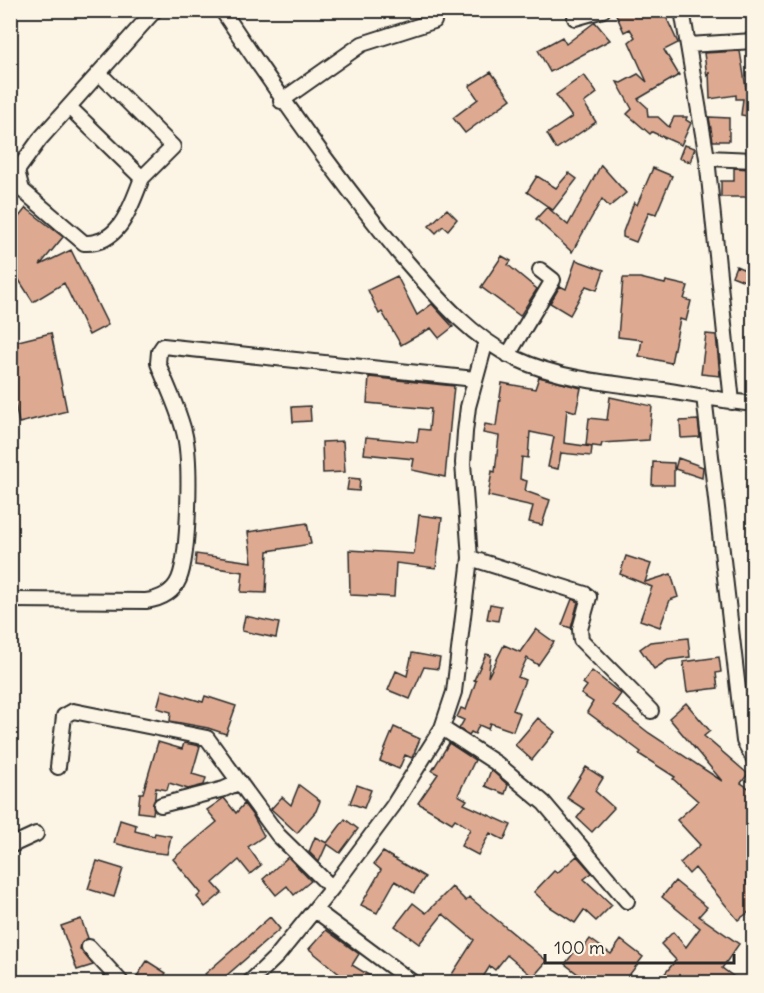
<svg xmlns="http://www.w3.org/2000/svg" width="764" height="993" font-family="Delius,sans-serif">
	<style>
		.building { fill: #ddaa91; stroke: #2b2b2b; stroke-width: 1.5 }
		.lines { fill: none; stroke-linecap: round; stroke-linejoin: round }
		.minor-casing { stroke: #2b2b2b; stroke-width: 18 }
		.minor { stroke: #fcf5e5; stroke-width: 14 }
	</style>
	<rect width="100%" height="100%" fill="#fcf5e5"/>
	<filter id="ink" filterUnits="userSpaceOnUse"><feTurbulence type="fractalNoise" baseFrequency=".0167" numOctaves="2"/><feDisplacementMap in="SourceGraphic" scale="12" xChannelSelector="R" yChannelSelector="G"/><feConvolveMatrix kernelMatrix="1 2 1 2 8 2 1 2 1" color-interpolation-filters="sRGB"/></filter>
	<g filter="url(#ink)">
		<path class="building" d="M614 10H663L678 43 664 50 679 75 638 99 647 107 648 117H658L669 127 674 117H687L686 120 691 123 681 145 652 132 650 134 627 114 632 109 617 82 621 83 638 74 647 82 629 42 635 37 630 29 624 32Z
			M595 22 610 40 550 72 538 50 562 37 566 44Z
			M740 51 746 88H753V117L741 115 743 99H736V95L710 99 709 72 707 77 704 53Z
			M491 72 511 99 465 133 453 118 478 99 469 86Z
			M584 75 597 93 584 103 596 122 556 149 547 134 572 117 556 95Z
			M709 117 729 118V141H713Z
			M684 145 695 148 690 162 679 158Z
			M601 165 626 193 609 207 602 199 572 252 536 219 547 207 568 225Z
			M653 168 672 176 656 214 649 212 636 242 623 237V232L634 202 637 205Z
			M734 168 751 169 753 197H721V181H734Z
			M569 173 577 179 553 210 527 192 537 176 556 188Z
			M26 208 63 237 40 265 71 250 108 325 89 335 64 283 33 302 10 266V228Z
			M447 209 457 219 448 230 443 226 436 233 429 226Z
			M502 256 511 261 508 265 537 289 520 316 481 287Z
			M576 260 604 270 597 290 586 286 570 315 550 303 560 286 566 289Z
			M736 266 750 272 747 282 732 276Z
			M397 276 417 315 432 304 453 327 439 338 431 328 401 345 382 312 379 314 368 290Z
			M623 278H640L665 284 666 281 688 286 684 299 691 301 686 321 680 319 671 363 639 356 642 340 618 337Z
			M51 333 67 411 19 423 10 381V343Z
			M706 334 716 335 720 376 701 374Z
			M369 377 454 386 445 477 412 470 414 459 364 454 366 437 417 442 419 429 429 430 431 409 367 403Z
			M539 377 581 388 576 412 567 409 564 443 592 447 591 456 561 453 558 469 548 467 554 437 530 432 528 458 522 457 520 479 527 481 525 491 550 500 542 525 529 522 533 506 488 496 492 471 495 472 499 436 483 433 485 424 496 426 502 383 535 389Z
			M610 397 652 406 649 440 602 443 601 447 586 445 589 418 607 420Z
			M310 406 311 421 293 422 292 407Z
			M698 420 700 437 681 438 680 421Z
			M343 441 345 472 323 473 322 442Z
			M678 458 703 467 702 478 675 469Z
			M653 462 674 463V485H652Z
			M349 478 360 479 359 491 347 490Z
			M419 515 442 518 436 568 396 563 394 597 350 595 349 550 414 554Z
			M307 523 311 544 268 551 266 593 241 592 243 572 195 565 196 554 252 562 248 532Z
			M626 556 651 564 645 582 671 574 678 597 670 600 660 627 640 620 652 587 620 574Z
			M572 599 578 602 571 628 562 625Z
			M490 604 501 606 498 621 487 619Z
			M245 616 279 623 276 638 242 631Z
			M536 629 554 642 538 665 527 658 518 677 525 680 513 710 520 713 513 731 490 723 488 729 479 725 475 734 471 732 469 735 459 729 464 720 457 717 461 708 466 710 476 681 474 680 486 654 491 655 488 677 504 645 520 652Z
			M688 638 690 657 668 660 654 669 640 649 650 642Z
			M412 653 440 658 438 669 424 667 410 699 388 690 396 671 407 676Z
			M719 657 721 672 716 673 718 688 687 692 683 662Z
			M592 671 621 694 613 705 649 733 722 781 669 718 686 703 710 731 704 736 748 774 741 783 753 791V873L746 881 753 890V909L738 920 695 868 689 874 680 863 700 845 677 820 698 801 673 779 675 777 639 754 641 752 587 712 593 702 581 694 587 686 583 683Z
			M162 690 203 702 205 696 236 706 226 734 208 728 170 721 171 712 157 708Z
			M538 718 555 732 532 760 515 745Z
			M394 727 420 739 412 758 405 755 399 769 380 761Z
			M158 742 182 749 184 743 200 746 192 774 206 778 204 785 188 789 169 783 167 790 156 788 153 814 138 812 140 793H143Z
			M449 743 475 760 458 795 467 800 464 804 511 825 504 840 490 833 478 855 461 846 470 829 455 819 452 823 418 803 438 774 432 771Z
			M586 767 603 778 595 791 614 808 592 832 577 818 584 809 567 798Z
			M491 770 508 785 505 794 485 786Z
			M299 785 320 801 316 811 297 833 271 809 282 797 291 805Z
			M357 785 371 790 364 808 350 803Z
			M224 798 236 813 244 804 253 816 264 836 248 847 261 865 250 874 239 860 213 883 222 893 205 907 197 897 201 893 173 859 217 822 207 810Z
			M345 819 358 829 340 853 327 844 319 862 309 852 315 837 327 843Z
			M120 820 136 825 135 831 154 836 155 833 171 836 167 854 148 852 114 843Z
			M383 852 425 877 414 893 395 881 377 913 361 905 381 870 374 864Z
			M577 856 592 873 584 879 612 905 596 921 584 910 575 923 550 907 534 892 554 871 557 873Z
			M288 857 311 881 294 895 287 886 276 895 263 879Z
			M97 861 123 869 114 897 88 889Z
			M675 881 707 907 699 916 739 944 722 968 741 982H658L676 960 661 944 673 932 686 947 700 928 662 897Z
			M452 887 466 901 469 897 547 961 533 977 507 955 495 970 490 966 480 982H447L474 940 443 914 419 944 395 926 413 903 426 913Z
			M270 917 280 929 219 982H212L205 974Z
			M81 919 88 938 81 944 80 949 93 965 77 970 61 926Z
			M326 930 359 954 352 965 380 982H349L309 949Z
			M590 939 611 954 621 940 643 957 624 982H580L583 978 565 964 575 951 579 954Z
			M147 961 166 973 160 982H133Z"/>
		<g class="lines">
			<g class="minor-casing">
				<path id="minor" d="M222 10C278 94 335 176 399 253 433 292 469 337 517 359 561 380 616 384 663 390 694 395 723 401 754 404
					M682 10 707 158 732 402
					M575 18 603 10
					M688 45 754 41
					M281 101 362 44 434 21 435 10
					M69 107 142 178 173 147 99 73
					M707 158 754 160
					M142 178C131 206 120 245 84 243L22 190 17 171 40 139 155 10
					M508 355 553 280 540 270
					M704 396 744 741 754 759
					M470 558 585 594 589 597 580 629 581 640 651 711
					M10 600 146 601C160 599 173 593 179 579 189 555 191 463 185 436 180 412 167 387 158 363L159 352 163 346 475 379
					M442 728 496 763 544 803 627 901
					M58 767 64 716 73 711 207 738 278 835 332 888
					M161 805 224 789 240 782
					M10 846 36 834
					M315 910 412 982
					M89 947 121 982
					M250 982 277 956 332 888 393 806 442 728 454 692 470 558 463 463 465 432 468 407 486 341"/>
			</g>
			<use href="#minor" class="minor"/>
		</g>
	</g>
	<rect width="764" height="993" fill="none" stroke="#fcf5e5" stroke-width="36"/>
	<rect x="18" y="18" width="728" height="957" fill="none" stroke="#2b2b2b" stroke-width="2" filter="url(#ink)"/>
	<path d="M545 954v9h189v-9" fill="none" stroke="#2b2b2b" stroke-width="3"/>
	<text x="554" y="954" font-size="18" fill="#2b2b2b" stroke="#fcf5e5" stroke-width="4.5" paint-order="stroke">100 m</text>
</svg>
